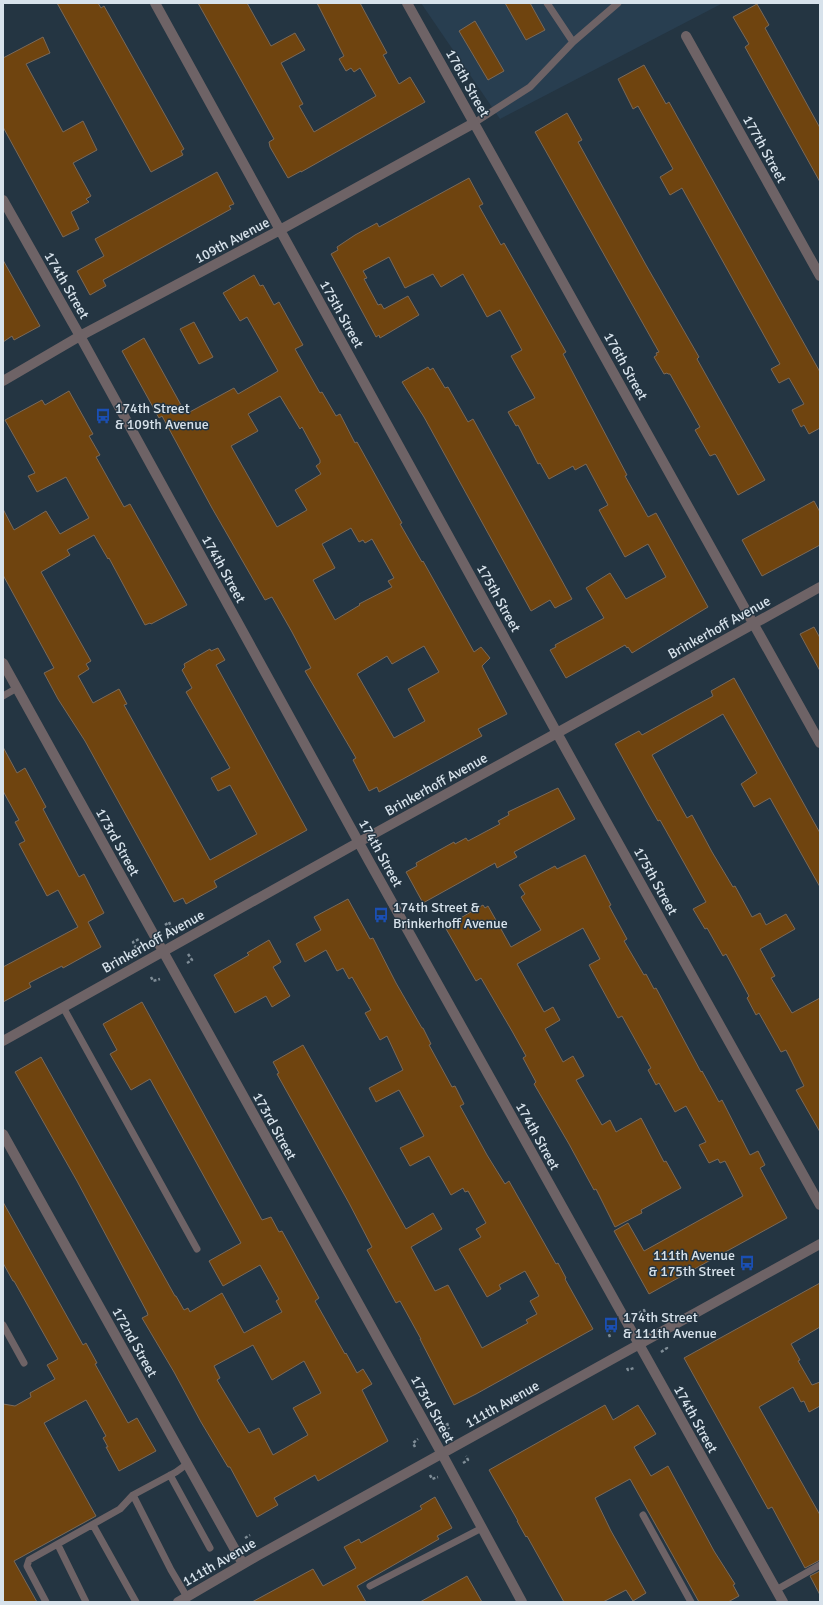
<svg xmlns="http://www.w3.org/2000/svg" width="823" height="1605" font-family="Signika,sans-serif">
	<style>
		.built { fill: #283e50 }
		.building { fill: #6f440f; stroke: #7a6959; fill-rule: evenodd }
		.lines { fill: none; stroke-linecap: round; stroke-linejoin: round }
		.path { stroke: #7f8d97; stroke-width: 2.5; stroke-dasharray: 3 2; stroke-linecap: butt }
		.service { stroke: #6e6366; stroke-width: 7 }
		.minor { stroke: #6e6366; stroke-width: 10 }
		.labels { text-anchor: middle; stroke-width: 3; stroke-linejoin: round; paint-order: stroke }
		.street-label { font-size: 14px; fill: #d7e2eb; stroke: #243542 }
		.poi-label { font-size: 14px; fill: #d7e2eb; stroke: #243542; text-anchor: start }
	</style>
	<rect width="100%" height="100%" fill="#243542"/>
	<path class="built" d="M421 3H723L500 119Z"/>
	<path class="building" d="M57 3H98L101 8 104 6 184 149 181 151 183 155 151 172Z
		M198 3H247L271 46 295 33 305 50 281 63 303 104 299 106 314 132 376 96 360 68 354 72 351 68 346 71 339 59 344 56 317 3H360L387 53 383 55 399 84 410 77 425 102 301 172V171L288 178 270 147 269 142 274 139Z
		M505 3H530L545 30 526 40Z
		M757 4 769 25 765 28 820 128V182L745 47 749 44 733 17Z
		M475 21 504 71 488 80 459 31Z
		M43 37 50 53 26 64 63 132 83 121 97 150 73 163 91 196 86 199 89 202 71 212 79 229 63 237 3 127V58Z
		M644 65 666 104 669 102 820 372V428L809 434 804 425 801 427 792 410 804 404 789 378 779 383 771 369 780 364 682 188 670 195 660 177 673 169 638 106 633 109 618 79Z
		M567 113 582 140 578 142 646 265 699 357 697 359 765 480 738 495 716 455 715 454 710 456 695 430 700 427 670 374H668L667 373 664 374 654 357 657 355 656 353 659 352 535 132Z
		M217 172 234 204 229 206 231 209 103 280 106 286 90 295 77 271 104 256 95 239Z
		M469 178 483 204 479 206 501 245 504 243 566 352 563 354 627 475 625 476 648 517 656 513 708 607 632 653 628 647 627 648 625 645 566 678 550 650 556 647 555 645 604 618 586 588 610 573 626 599 666 577 648 544 625 557 599 510 608 505 586 464 575 470 573 466 549 479 540 463 538 464 518 425 516 426 508 412 535 398 511 356 522 350 500 310 487 317 463 274 441 287 433 274 405 288 389 257 363 271 367 278 364 279 378 305 381 304 384 309 408 296 419 315 380 338 379 335 376 337 331 254 338 250 337 247 355 235 377 223 379 227Z
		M3 260 40 326 14 340 12 336 3 342Z
		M254 275 260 286 263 285 274 305 279 302 303 345 295 349 320 393 322 392 336 416 340 414 355 443 357 442 402 523 400 524 422 562 423 561 474 652 481 647 490 658 482 666 507 714 478 729 482 736 379 792 377 787 369 791 353 760 356 758 305 671 311 668 292 632 272 597 265 600 212 508 162 416 159 418 122 351 144 338 186 414 234 388 238 394 278 371 247 317 240 321 223 293ZM280 396 300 429 302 427 320 460V463L316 466 321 474 295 490 307 510 277 527 231 446 258 431 248 414ZM351 528 359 542 363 540 365 543 372 539 394 578 388 581 392 587 359 604 360 605 335 620 313 580 335 568 322 544ZM424 646 439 672 408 689 425 721 394 738 357 674 387 656 392 664Z
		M194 322 213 357 199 364 180 329Z
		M428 367 430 370 433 368 445 388 448 387 468 422 473 419 572 599 555 608 550 600 531 611 424 417 402 382Z
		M69 391 93 434 89 436 100 455 96 457 124 507 130 504 187 605 151 624 150 623 145 625 109 558 108 559 94 535 67 550 70 555 41 572 91 661 86 664 89 669 78 676 93 703 119 689 127 704 124 705 210 860 257 834 230 785 218 791 211 778 230 768 186 692 192 688 182 670 185 667 184 664 210 649 211 651 218 648 225 660 216 665 307 830 214 881 217 887 186 904 183 898 174 902 85 741 58 699 44 673 54 668 3 575V509L14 530 46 511 60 534 89 518 66 477 37 492 28 476 35 473 5 420 42 400 45 405Z
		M814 501 820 512V545L762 576 742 540Z
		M814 627 820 638V671L800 634Z
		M734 678 820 833V887L770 798 754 807 741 784 757 773 723 714 652 755 687 818 692 815 712 852 733 887 735 886 752 917 760 913 766 925 786 914 795 929 760 949 775 976 771 978 792 1013 820 998V1132L796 1090 804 1086 786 1050 781 1052 759 1013 756 1015 747 998 749 996 726 954 723 956 707 928 705 929 693 909 706 902 660 820 658 821 646 800 615 744 639 731 642 735 689 709 713 696 711 691Z
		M3 747 17 773 25 768 46 807 43 809 79 877 84 874 104 913 88 922 101 947 63 968 62 966 29 983 31 987 3 1002V967L78 927 58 890 47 896 19 844 25 841 15 822 19 820 3 791Z
		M558 788 575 819 514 852 517 857 497 868 495 863 423 903 406 872 417 866 416 863 454 842 455 844 466 838 468 841 500 824 498 821 509 815 508 812Z
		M585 855 611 905 609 906 627 939 624 941 644 975 646 974 654 989 656 988 701 1072 702 1071 719 1102 722 1100 750 1155 758 1151 765 1165 760 1168 787 1218 649 1294 614 1231 628 1223 644 1251 743 1196 725 1161 720 1163 718 1159 709 1163 699 1145 706 1142 686 1106 675 1112 659 1083 656 1085 648 1070 651 1068 622 1016 618 1018 589 965 600 959 583 928 517 964 544 1012 553 1007 560 1020 545 1029 563 1062 573 1056 584 1076 576 1080 602 1125 610 1120 616 1132 641 1118 664 1162 666 1161 681 1188 641 1210 642 1213 615 1227 596 1189 594 1190 569 1144 534 1084 536 1082 523 1058 526 1056 512 1031 481 978 476 981 445 927 483 905 485 908 488 906 511 947 541 930 521 897 525 894 519 885 555 866 557 869Z
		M348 899 370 939 373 938 396 983 422 1028H423L431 1044 429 1045 452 1087 455 1086 464 1104 460 1106 487 1155 505 1184 509 1181 556 1264 558 1263 566 1278 565 1279 593 1329 476 1394 454 1405 420 1339H421L400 1301 396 1303 367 1250 372 1247 349 1203 277 1074 279 1073 273 1062 303 1045 406 1229 433 1213 442 1229 411 1247 435 1291 448 1285 482 1348 528 1323 526 1320 537 1314 530 1301 539 1296 525 1271 499 1285 501 1289 487 1297 459 1249 481 1237 476 1229 486 1223 468 1191 465 1192 463 1188 451 1195 429 1156 410 1166 400 1148 424 1136 399 1090 376 1102 369 1088 403 1070 387 1036 380 1040 365 1013 371 1010 352 977 349 979 343 968 337 971 326 950 305 962 296 944 321 930 314 917Z
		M269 940 281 962 273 967 290 996 272 1007 266 996 235 1013 214 975 249 955 247 953Z
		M142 1002 262 1220 271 1217 279 1232 282 1231 319 1298 315 1301 345 1354 346 1353 357 1373 363 1369 372 1384 362 1390 388 1441 318 1481 315 1475 274 1498 278 1505 257 1517 230 1467H228L201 1422 174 1372 142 1318 148 1315 147 1312 77 1181 15 1072 41 1057 175 1296H176L184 1310 188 1308 190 1312 222 1293 244 1333 282 1312 276 1301 279 1299 260 1265 223 1286 209 1261 241 1243 150 1079 131 1090 110 1054 117 1050 103 1024ZM253 1345 272 1380 304 1361 321 1393 293 1408 308 1435 273 1455 259 1428 249 1433 217 1380 220 1378 214 1366Z
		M3 1202 83 1345 86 1343 97 1363 95 1364 128 1423 137 1418 156 1451 119 1471 106 1447H108L103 1438 106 1436 86 1400 44 1423 96 1516 14 1561 37 1602H3V1404L15 1406 31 1397 30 1393 55 1379 47 1365 58 1359 14 1281H13L3 1263Z
		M820 1283V1327L791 1344 800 1360 798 1361 812 1385 820 1382V1406L809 1412 804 1401 801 1402 793 1387 759 1407 820 1515V1560L805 1568 772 1507 768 1509 684 1358Z
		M605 1405 613 1420 638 1405 656 1434 634 1447 651 1476 668 1466 714 1551 735 1584 733 1585 739 1596 728 1602H699L630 1479 595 1498 611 1531 646 1593 633 1601 626 1590 603 1602H564L527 1536 526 1537 517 1521H518L489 1470Z
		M435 1497 452 1528 437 1536 439 1539 357 1586 366 1602H252L313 1569 323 1586 356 1568 344 1547 359 1539 361 1543 422 1509 420 1506Z
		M820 1571V1595L810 1576Z
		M467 1576 482 1602H420Z"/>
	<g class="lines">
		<path class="path" d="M165 925 169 922 171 927
			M136 948 133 942 139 939
			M187 963 192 960 188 954
			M151 977 153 981 160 979
			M639 1313 644 1310 646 1316
			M610 1337 608 1332 613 1328
			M661 1352 667 1348 666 1346
			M627 1368 628 1370 634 1368
			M443 1426 447 1423 449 1429
			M415 1447 413 1443 418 1439
			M463 1463 468 1460 466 1456
			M430 1475 432 1479 438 1477
			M245 1538 250 1535"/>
		<path class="service" d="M547 3 573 42
			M474 123 530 87 573 42 618 3
			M3 696 17 688
			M63 1007 197 1249
			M3 1325 24 1363
			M170 1475 210 1548
			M133 1495 171 1570 187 1597
			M643 1515 691 1602
			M93 1525 136 1602
			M58 1545 86 1602
			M370 1586 482 1528
			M776 1590 820 1565
			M46 1602 27 1566 29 1560 120 1509 133 1495 176 1472 187 1464"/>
		<path class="minor" d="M155 3 568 753 820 1205
			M407 3 820 743
			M686 36 820 276
			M3 200 80 336 369 861 783 1602
			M3 381 80 336 280 230 474 123
			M3 663 442 1454 522 1602
			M3 1041 359 842 557 733 820 587
			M3 1134 243 1564
			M178 1602 257 1556 820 1244"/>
	</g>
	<defs>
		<g id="bus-bare" transform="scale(1.2)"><path d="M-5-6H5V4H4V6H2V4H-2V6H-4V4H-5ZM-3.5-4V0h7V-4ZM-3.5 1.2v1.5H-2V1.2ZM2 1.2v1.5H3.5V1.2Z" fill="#1a4fb4" stroke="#243542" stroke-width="2.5" paint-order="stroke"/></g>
	</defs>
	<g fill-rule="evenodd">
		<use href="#bus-bare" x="103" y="416"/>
		<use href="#bus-bare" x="381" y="915"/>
		<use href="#bus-bare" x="747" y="1263"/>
		<use href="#bus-bare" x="611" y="1325"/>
	</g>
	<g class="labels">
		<g class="street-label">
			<text transform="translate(468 83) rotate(61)" y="5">176th Street</text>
			<text transform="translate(765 149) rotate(61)" y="5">177th Street</text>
			<text transform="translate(232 240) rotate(-28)" y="5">109th Avenue</text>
			<text transform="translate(67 285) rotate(60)" y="5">174th Street</text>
			<text transform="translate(342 314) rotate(61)" y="5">175th Street</text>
			<text transform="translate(626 366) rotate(61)" y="5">176th Street</text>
			<text transform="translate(224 569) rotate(61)" y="5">174th Street</text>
			<text transform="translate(499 598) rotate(61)" y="5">175th Street</text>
			<text transform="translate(719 627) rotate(-29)" y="5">Brinkerhoff Avenue</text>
			<text transform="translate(436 784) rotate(-29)" y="5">Brinkerhoff Avenue</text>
			<text transform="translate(118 842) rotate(61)" y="5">173rd Street</text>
			<text transform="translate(381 853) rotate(61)" y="5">174th Street</text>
			<text transform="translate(656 881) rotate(61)" y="5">175th Street</text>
			<text transform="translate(153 941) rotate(-29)" y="5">Brinkerhoff Avenue</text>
			<text transform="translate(275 1126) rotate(61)" y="5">173rd Street</text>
			<text transform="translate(538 1136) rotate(61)" y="5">174th Street</text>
			<text transform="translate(135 1342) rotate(61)" y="5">172nd Street</text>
			<text transform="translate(502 1404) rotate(-29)" y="5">111th Avenue</text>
			<text transform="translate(433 1409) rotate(61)" y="5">173rd Street</text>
			<text transform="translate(696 1419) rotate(61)" y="5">174th Street</text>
			<text transform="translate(219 1562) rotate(-30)" y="5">111th Avenue</text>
		</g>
		<g class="poi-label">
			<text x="115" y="413">174th Street<tspan x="115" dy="16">&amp; 109th Avenue</tspan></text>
			<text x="393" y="912">174th Street &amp;<tspan x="393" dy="16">Brinkerhoff Avenue</tspan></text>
			<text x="735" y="1260" text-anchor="end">111th Avenue<tspan x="735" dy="16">&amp; 175th Street</tspan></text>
			<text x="623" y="1322">174th Street<tspan x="623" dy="16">&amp; 111th Avenue</tspan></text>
		</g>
	</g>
	<rect width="823" height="1605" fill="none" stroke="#d7e2eb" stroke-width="8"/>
</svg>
